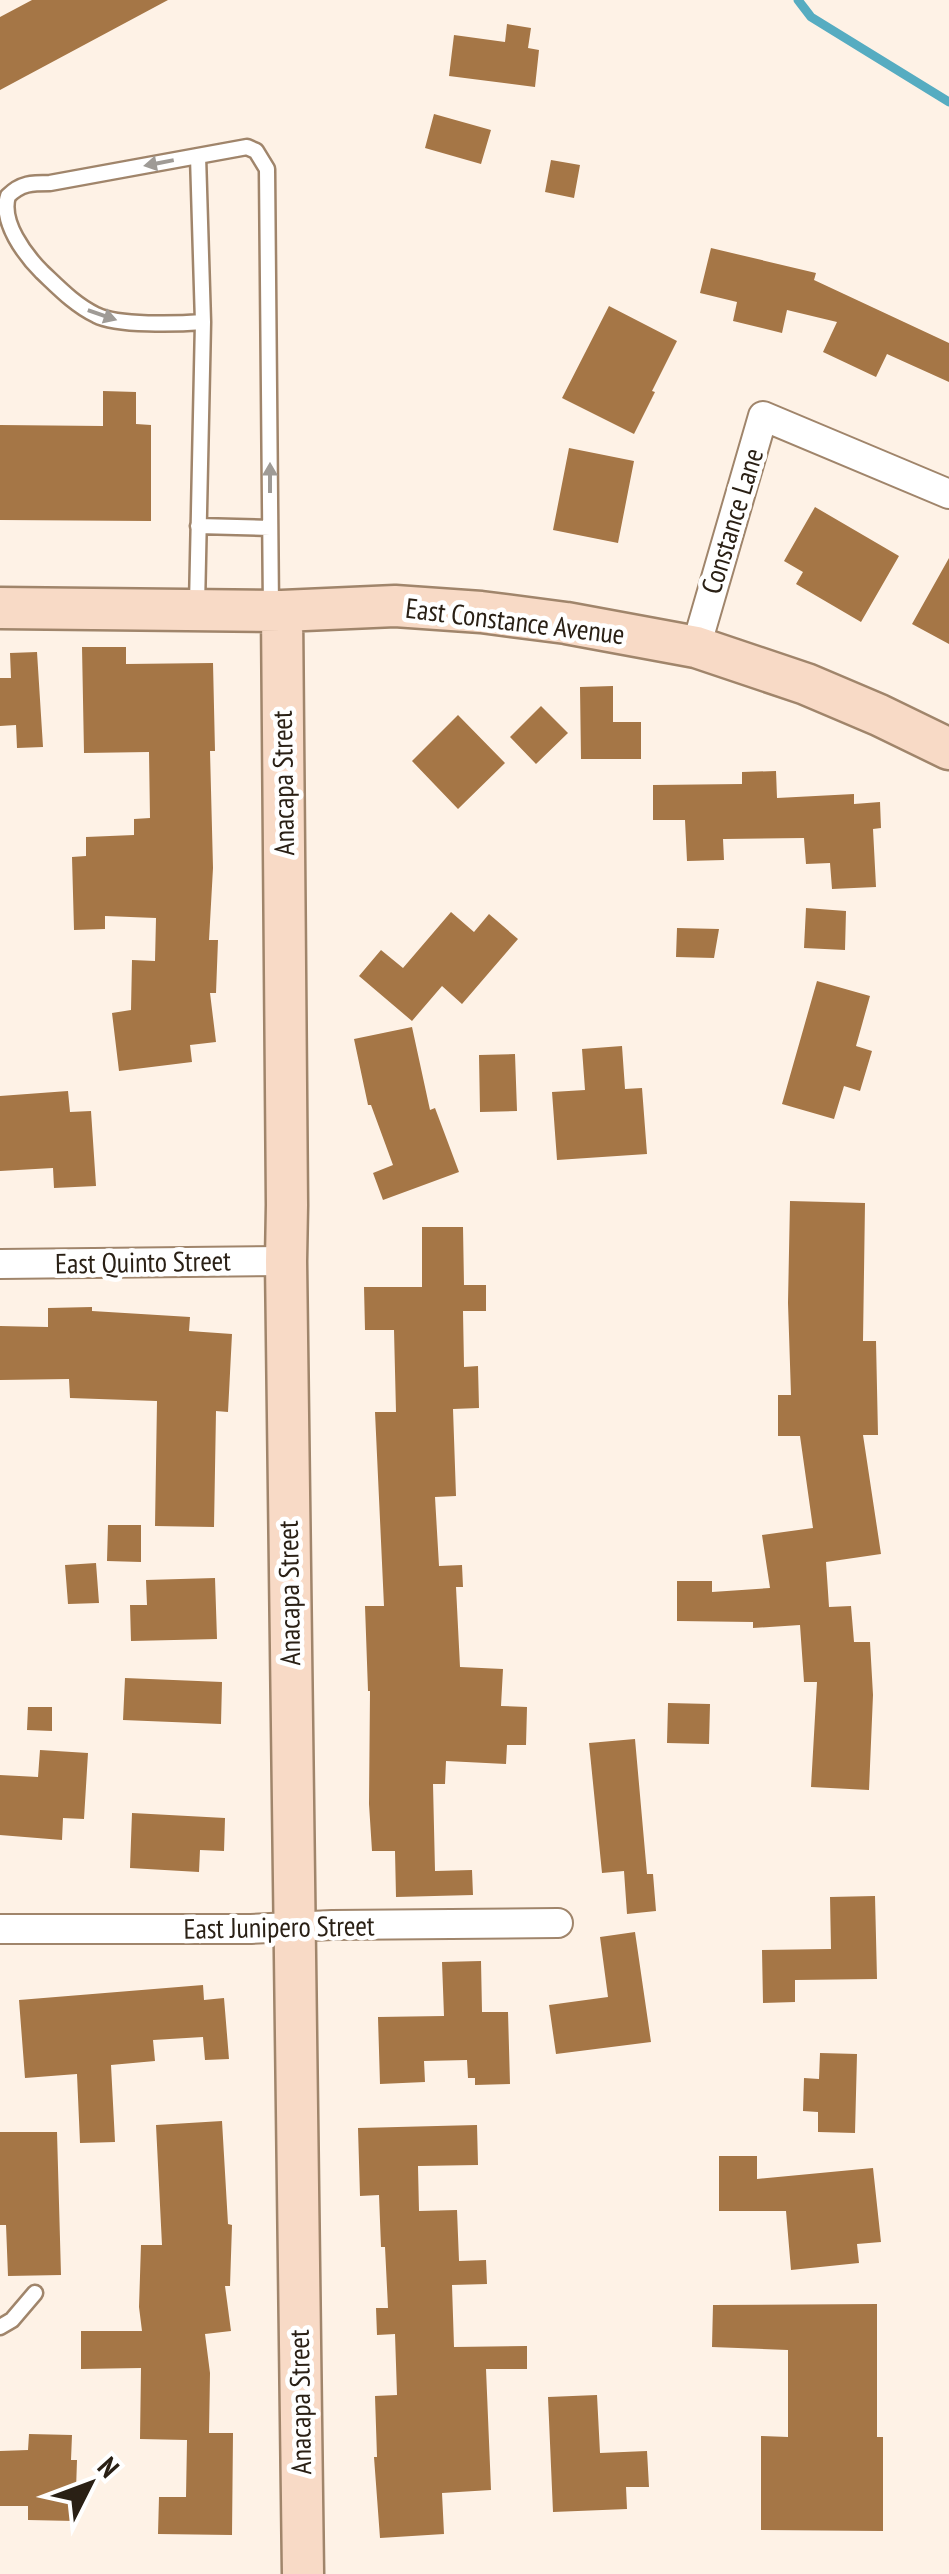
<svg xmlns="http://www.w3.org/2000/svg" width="949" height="2574" font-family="'PT Sans Narrow',sans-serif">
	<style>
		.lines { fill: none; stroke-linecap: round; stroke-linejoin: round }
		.stream { stroke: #56acc1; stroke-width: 9 }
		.building { fill: #a57646 }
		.lane-casing { stroke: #a0856b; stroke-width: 19 }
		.street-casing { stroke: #a0856b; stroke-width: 32 }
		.secondary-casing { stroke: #a0856b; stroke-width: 45 }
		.lane { stroke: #fff; stroke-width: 14 }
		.street { stroke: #fff; stroke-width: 28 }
		.secondary { stroke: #f8dac6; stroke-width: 40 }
		.oneway { fill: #9f9b96 }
		.labels { text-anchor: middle; stroke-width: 9; stroke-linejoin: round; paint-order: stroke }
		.street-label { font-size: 28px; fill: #2a2015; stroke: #fff }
	</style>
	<rect width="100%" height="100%" fill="#fef2e6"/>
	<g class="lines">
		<path class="stream" d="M798 0 811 17 949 102"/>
	</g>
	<path class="building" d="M32 0H168L0 90V17Z
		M507 24 531 28 528 48 539 50 535 87 449 76 454 35 505 42Z
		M434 114 491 130 481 164 425 148Z
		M551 160 580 165 574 198 545 192Z
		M711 248 816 273 814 280 949 343V382L887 354 876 377 823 352 837 322 787 310 782 333 733 321 737 302 700 293Z
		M609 306 677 341 652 391 655 392 634 434 562 398Z
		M103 391 136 392V424L151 425V521L0 520V425L103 426Z
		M569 448 634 461 618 543 553 530Z
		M815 507 899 556 861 622 796 584 803 572 784 561Z
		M949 558V644L912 624Z
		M82 647H126V664L213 663 215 751H210L213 868 209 940H218L216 993H210L216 1042 190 1045 192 1062 119 1071 112 1013 131 1010 132 960 155 961 156 918 105 916V929L74 930 72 857 86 856V837L134 835V819L150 818 149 752 84 753Z
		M37 652 43 747 17 748 16 725 0 726V678H11L10 653Z
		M613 686V722H641V759H581L580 687Z
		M541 706 568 733 536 764 510 737Z
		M458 715 505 763 458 809 412 761Z
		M776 771 777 798 854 794V804L880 802 881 828 873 829 876 887 832 889 830 863 806 864 804 838 723 839 724 860 687 861 685 820H653V785L742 784V772Z
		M806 908 846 911 845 950 804 948Z
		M451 912 474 932 489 914 518 939 462 1004 442 986 412 1021 359 976 381 950 403 968Z
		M677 928 719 929 714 958 676 957Z
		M817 981 870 996 856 1046 872 1051 860 1091 844 1086 834 1119 782 1104Z
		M412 1027 430 1110 435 1108 459 1172 383 1200 373 1173 393 1165 371 1105H368L354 1039Z
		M622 1046 625 1089 642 1088 647 1154 557 1160 552 1092 585 1090 582 1049Z
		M515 1054 517 1111 480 1112 479 1055Z
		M68 1091 70 1112 91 1111 96 1186 54 1188 53 1168 0 1171V1096Z
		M790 1201 865 1203 863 1341H876L878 1435H863L881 1554 826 1562 829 1607 851 1606 854 1642H870L873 1695 869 1790 811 1787 817 1682H804L800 1625 753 1628V1622L677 1621V1581H712V1592L770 1588 762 1535 813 1528 800 1436H778V1395H791L788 1303Z
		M422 1227H463L464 1285H486V1311H463L464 1367 478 1366 479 1408 453 1409 456 1496 435 1497 439 1566 462 1565 463 1587H456L460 1667 503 1669 501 1706 527 1707 526 1745H507L506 1764 446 1761 445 1784H433L435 1871 472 1870 473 1895 396 1897 395 1851H372L369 1804 370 1691H368L365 1606H384L375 1412H396L394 1330H365L364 1287H422Z
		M92 1307V1311L190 1317 189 1331 232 1334 228 1412 216 1411 214 1527 155 1526 157 1401 70 1398 69 1379 0 1380V1326L48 1327V1308Z
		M108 1525H141V1562L107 1561Z
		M96 1563 99 1603 68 1604 65 1565Z
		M215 1578 217 1639 131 1641 130 1605H147L146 1580Z
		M125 1678 222 1682 221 1724 123 1720Z
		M668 1703 710 1704 709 1744 667 1743Z
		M28 1707H52V1731L27 1730Z
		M635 1739 647 1874H653L656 1911 627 1914 624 1871 602 1873 589 1743Z
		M40 1750 88 1753 84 1819 63 1818 62 1840 0 1835V1775L38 1777Z
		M132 1813 225 1818 224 1851 200 1850 199 1872 130 1868Z
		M875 1896 877 1979 795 1980V2002L763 2003 762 1950 831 1949 830 1897Z
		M635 1932 651 2042 556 2054 549 2005 608 1997 600 1937Z
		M481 1961 482 2012H508L510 2084 475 2085V2078H468L467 2060 424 2061 425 2082 380 2084 378 2017 444 2016 442 1962Z
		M203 1985 204 2000 224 1998 229 2059 205 2060 203 2037 153 2040 155 2061 111 2065 115 2142 80 2143 77 2074 25 2078 19 2000Z
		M820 2053 857 2054 855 2133 818 2132V2112L803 2111 804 2078 819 2079Z
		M222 2121 228 2224 232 2225 230 2286H225L231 2331 205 2334 210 2373 209 2433H233L232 2535 158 2534 159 2497H186L187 2440 140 2439 141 2368 81 2369V2331H142L139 2307 141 2245H162L156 2125Z
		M477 2125 478 2165 418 2166 419 2211 457 2210 459 2261 486 2260 487 2284 452 2285 454 2347 527 2346V2369H486L491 2490 442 2493 444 2534 380 2538 374 2457H377L375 2396 397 2395 395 2334 377 2335 376 2308H388L385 2247H381L379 2195 360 2196 358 2128Z
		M0 2132H57L61 2275 8 2276 6 2225H0Z
		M719 2156H757V2179L873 2168 881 2242 857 2244 859 2263 791 2270 786 2211H719Z
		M877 2304V2437H883V2531L761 2530V2436L788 2437V2350L712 2347 713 2305Z
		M597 2395 600 2453 647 2451 649 2487H626L627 2509 553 2512 548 2397Z
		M29 2434 72 2435 71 2460H77L75 2521 28 2520V2506H0V2451L28 2450Z"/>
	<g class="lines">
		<g class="lane-casing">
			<path id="lane" d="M198 156 203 322
				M198 526 270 528
				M197 606 203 322C178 324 117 326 96 315 75 305 59 288 42 272 25 255 0 222 8 196 21 183 32 183 50 183L247 147 256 151 267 169 271 610
				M0 2327 12 2320 35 2293"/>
		</g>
		<g class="street-casing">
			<path id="street" d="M696 647 763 416 949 494
				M0 1264 286 1261
				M0 1929H251L332 1925 558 1923"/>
		</g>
		<g class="secondary-casing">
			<path id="secondary" d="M0 608 282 611 395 606 481 612 566 623 696 647 806 684 879 715 949 749
				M282 611 287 1205 286 1261 303 2574"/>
		</g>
		<use href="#lane" class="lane"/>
		<use href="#street" class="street"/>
		<use href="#secondary" class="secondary"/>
	</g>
	<defs><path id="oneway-solid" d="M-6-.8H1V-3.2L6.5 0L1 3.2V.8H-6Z" transform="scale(2.5)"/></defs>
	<g class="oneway">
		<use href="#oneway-solid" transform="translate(159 163) rotate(169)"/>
		<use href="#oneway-solid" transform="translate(102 315) rotate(19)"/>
		<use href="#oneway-solid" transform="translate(270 478) rotate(-90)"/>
	</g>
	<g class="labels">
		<g class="street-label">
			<text transform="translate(732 521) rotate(-73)" y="10">Constance Lane</text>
			<text transform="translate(515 621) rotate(7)" y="10">East Constance Avenue</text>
			<text transform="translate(283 783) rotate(-91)" y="10">Anacapa Street</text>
			<text transform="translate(143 1262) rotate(-1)" y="10">East Quinto Street</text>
			<text transform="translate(289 1593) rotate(-91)" y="10">Anacapa Street</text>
			<text transform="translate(279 1927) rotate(-1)" y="10">East Junipero Street</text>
			<text transform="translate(300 2402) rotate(-91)" y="10">Anacapa Street</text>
		</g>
	</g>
	<g transform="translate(90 2484) rotate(48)" stroke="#ffffff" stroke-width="8" paint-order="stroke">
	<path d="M0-8L18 38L0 25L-18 38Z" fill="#2a2015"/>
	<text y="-15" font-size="28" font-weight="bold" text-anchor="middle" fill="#2a2015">N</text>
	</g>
</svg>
